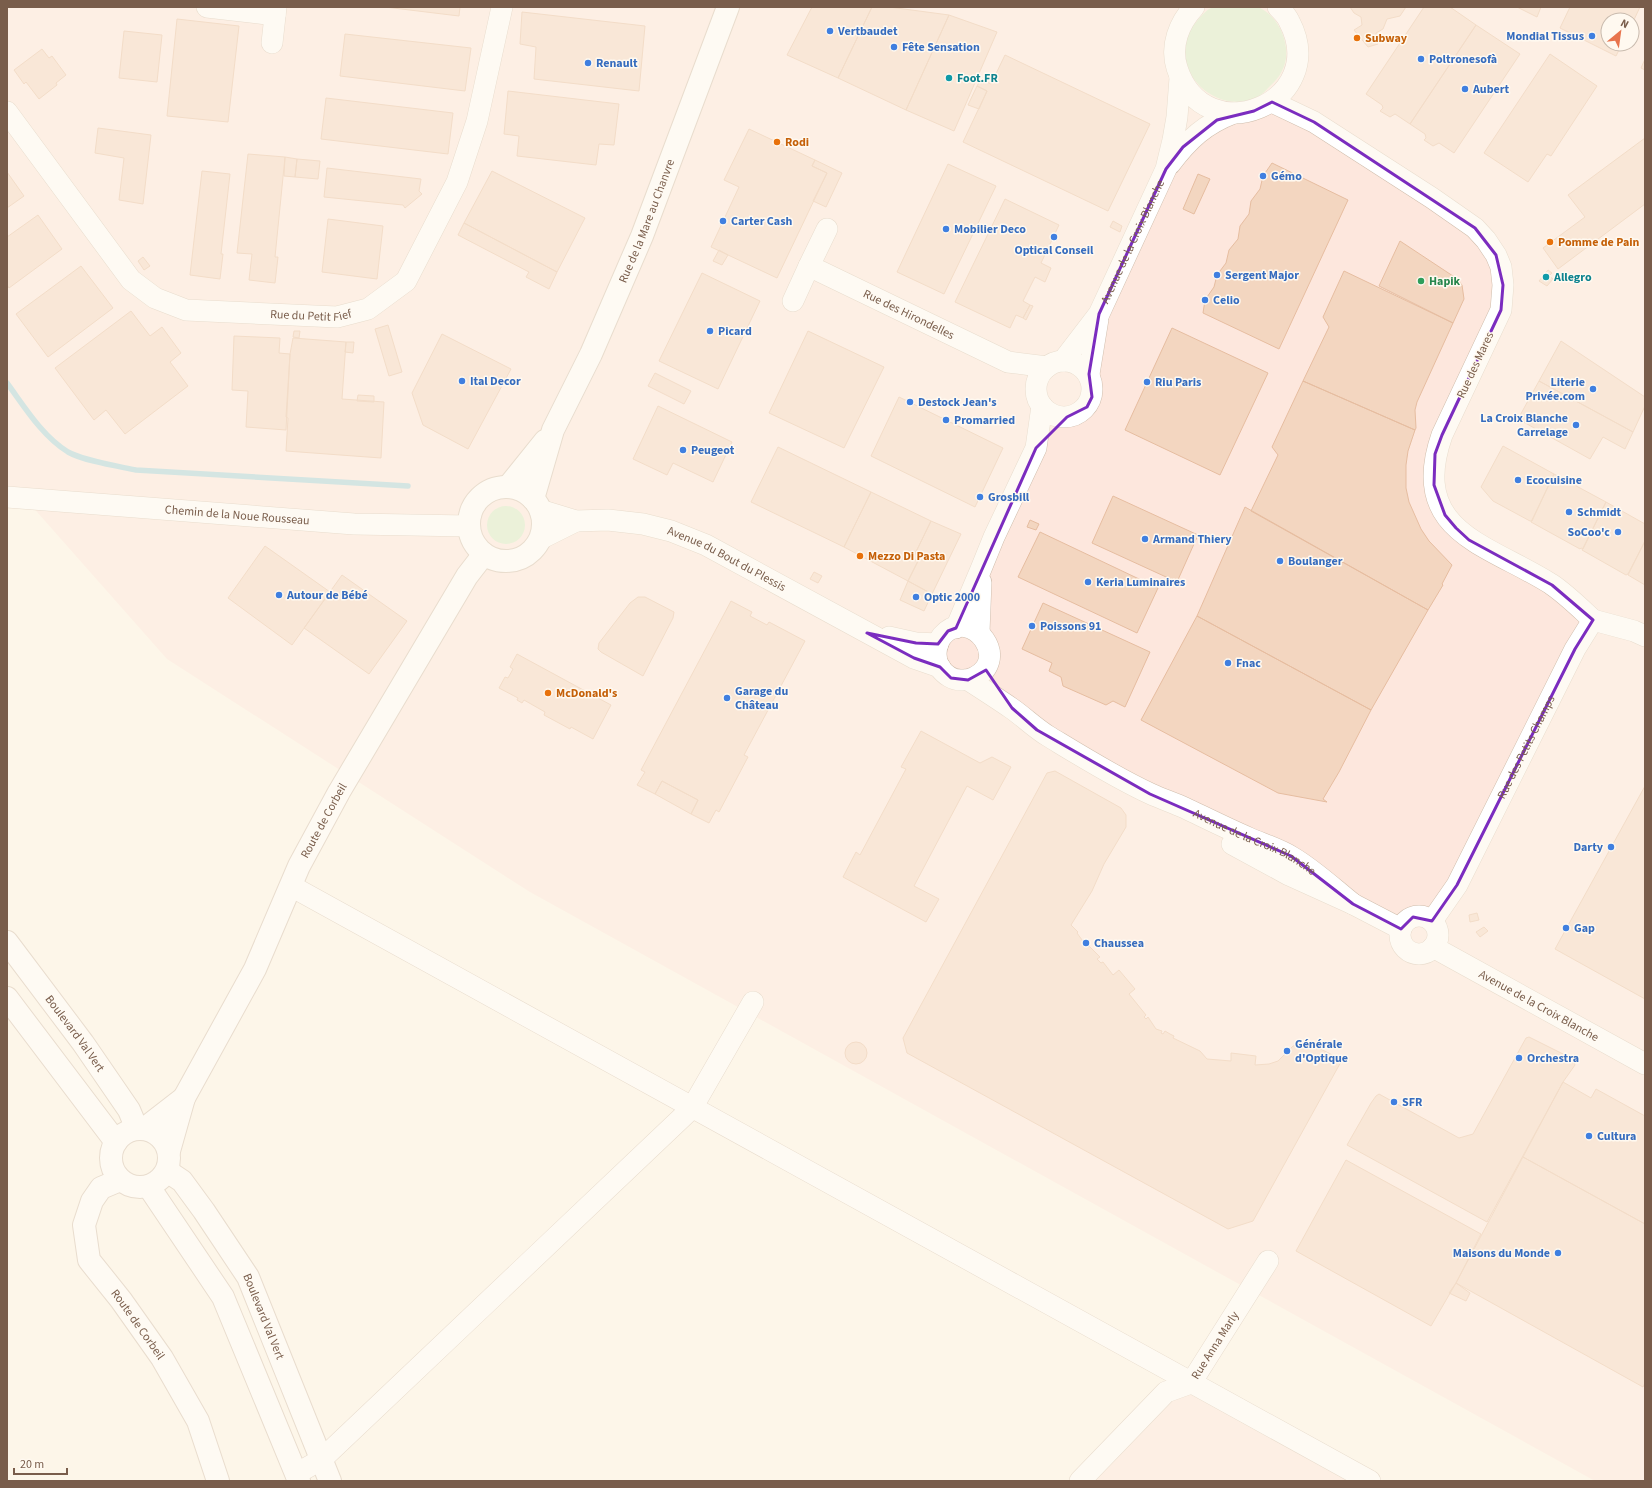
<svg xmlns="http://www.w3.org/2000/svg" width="1652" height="1488" font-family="'Source Sans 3',sans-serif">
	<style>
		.commercial { fill: #fde7dd; fill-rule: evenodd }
		.green { fill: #d4ecc6 }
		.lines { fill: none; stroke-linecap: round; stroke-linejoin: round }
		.stream { stroke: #a2d0da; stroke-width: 5.5 }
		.building { fill: #f3d6c0; stroke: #e6bda0 }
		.minor-casing { stroke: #d0bead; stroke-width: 22 }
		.tertiary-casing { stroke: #d0bead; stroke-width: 24 }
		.minor { stroke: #fff; stroke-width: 21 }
		.tertiary { stroke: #fff; stroke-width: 22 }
		.marked { fill: none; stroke: #7b2cbf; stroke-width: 3; stroke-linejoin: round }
		.shop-dot { fill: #3f7fe0; stroke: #fff9f0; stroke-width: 1.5 }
		.food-dot { fill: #e8710a; stroke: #fff9f0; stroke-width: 1.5 }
		.culture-dot { fill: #0f9aa8; stroke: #fff9f0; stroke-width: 1.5 }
		.leisure-dot { fill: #2e9e5b; stroke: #fff9f0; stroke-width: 1.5 }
		.labels { text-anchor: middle; stroke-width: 3; stroke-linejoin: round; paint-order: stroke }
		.shop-label { font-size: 12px; font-weight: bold; fill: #366cbe; stroke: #fff9f0; text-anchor: start }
		.food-label { font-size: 12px; font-weight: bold; fill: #c56008; stroke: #fff9f0; text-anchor: start }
		.culture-label { font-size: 12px; font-weight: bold; fill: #0d838f; stroke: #fff9f0; text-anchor: start }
		.street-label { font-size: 12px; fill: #795d4b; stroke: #fff9f0 }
		.leisure-label { font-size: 12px; font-weight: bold; fill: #27864d; stroke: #fff9f0; text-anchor: start }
	</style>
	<rect width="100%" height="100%" fill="#fdf6e9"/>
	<path class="commercial" d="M7 7H1645V1481H1595L530 892 167 659 15 487 7 486ZM1608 20H1632V44H1608Z
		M1191 1383 1369 1481H1080Z"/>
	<path class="green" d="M1213 7H1258C1274 14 1284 31 1286 48 1288 63 1281 77 1270 86 1267 89 1263 94 1259 96 1226 114 1185 87 1185 51 1186 44 1186 36 1189 30 1191 27 1195 24 1197 21 1202 15 1206 10 1213 7Z
		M487 525a19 19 0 1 1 38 0a19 19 0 1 1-38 0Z"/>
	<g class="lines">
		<path class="stream" d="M7 383C24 406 42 436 68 452 84 461 117 466 136 470L408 486"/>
	</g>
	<path class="building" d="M385 7H460L459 16Z
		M812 7H872L838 78 787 55Z
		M872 7H889L949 15 906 110 838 78Z
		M1350 7H1406L1400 16 1387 19 1383 29 1376 33 1378 44 1368 47 1354 30 1362 25 1361 17 1354 13Z
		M1424 7H1450L1476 25 1410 124 1395 114 1390 117 1380 111 1383 108 1382 105 1366 94Z
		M1517 7H1541L1537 17Z
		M1570 7H1640L1632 24V20H1608V44H1622L1616 56 1560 28Z
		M522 12 645 26 639 91 534 79 536 47 520 44Z
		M949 15 997 32 954 131 906 110Z
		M177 19 239 26 228 122 167 116Z
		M1476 25 1520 54 1454 153 1439 143 1433 146 1424 140 1426 138 1425 134 1410 124Z
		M124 31 162 35 157 82 119 78Z
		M345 34 471 48 465 91 340 76Z
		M42 49 49 58 52 56 66 75 56 83 57 85 39 99 26 82 24 84 14 70Z
		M1550 54 1597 86 1551 156 1547 154 1528 182 1484 153Z
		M1005 55 1150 124 1108 211 963 142 987 91 977 86 981 79 991 84Z
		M1645 59V70L1641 68Z
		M977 86 987 91 979 109 968 105Z
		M508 91 619 104 614 145 599 144 596 165 517 156 519 136 504 134Z
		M326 98 453 113 448 154 321 139Z
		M98 128 151 135 143 204 119 200 124 158 95 153Z
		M749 129 815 160 812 166 827 173 777 278 711 247 739 187 724 180Z
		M1645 138V204L1558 269 1543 248 1585 217 1568 195Z
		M248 154 285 157 275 257H278L275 283 249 280 252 254 237 253Z
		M285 157 297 159 295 177 284 176Z
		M297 159 320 161 318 179 295 177Z
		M815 160 842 173 826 207 813 201 827 173 812 166Z
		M1272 163 1348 200 1279 349 1203 313 1205 300 1214 287 1217 275 1226 263 1229 250 1238 239 1240 226 1249 214 1251 201 1260 189 1263 176Z
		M948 164 996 186 944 294 897 272Z
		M327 168 421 179 419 191 422 194 405 208 403 205 324 197Z
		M202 171 230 174 221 254H223L220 279 190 275Z
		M492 171 585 218 557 272 464 223Z
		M7 172 24 196 7 208Z
		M1198 174 1210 179 1194 214 1183 209Z
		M1005 199 1059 225 1041 263 1051 268 1045 282 1035 277 1023 301 1030 305 1023 318 1016 315 1010 328 955 302Z
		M38 215 62 249 9 288 7 285V237Z
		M328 219 383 226 377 279 322 272Z
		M1113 221 1122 226 1120 232 1110 227Z
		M464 223 557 272 549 289 526 277 529 272 458 235Z
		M1400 241 1456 278 1462 285 1464 299 1453 323 1379 286Z
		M719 250 728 255 722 265 713 261Z
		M143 257 150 266 144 270 138 261Z
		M81 266 113 308 48 357 16 314Z
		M1548 270 1552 273 1549 276 1553 279 1547 286 1539 281Z
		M1344 271 1453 323 1417 402 1415 410 1416 428 1415 430 1303 381 1329 327 1323 317Z
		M702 273 760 301 718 389 659 361Z
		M1030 305 1033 306 1026 320 1023 318Z
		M131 311 150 336 162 327 181 353 170 362 188 386 125 434 106 410 94 420 55 368Z
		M388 325 402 372 389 376 375 329Z
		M1172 328 1268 373 1220 475 1125 430Z
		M294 331H300L299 338 293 337Z
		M808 331 884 367 844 448 769 413Z
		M442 334 511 369 468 449 423 425 412 393Z
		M234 336 280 338 279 353 290 354 286 430 246 427 248 391 232 390Z
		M293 338 346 342 342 399 384 402 381 458 286 451 288 418 286 417 290 354Z
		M1561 341 1645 397V406L1633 432 1539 381Z
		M346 342H354L353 353 345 352Z
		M655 373 691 391 684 404 648 386Z
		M1303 381 1415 430 1408 451 1406 465V488L1409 502 1421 529 1429 541 1452 565 1442 584 1443 585 1428 610 1251 511 1278 455 1272 447Z
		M1539 381 1633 432 1625 449 1603 437 1590 459 1518 419Z
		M358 395 374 396V402L357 401Z
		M899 397 1003 448 975 507 871 456Z
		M658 406 732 442 713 482 673 463 667 475 633 459Z
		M1503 446 1554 474 1532 521H1530L1493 501 1481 487Z
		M778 447 871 492 844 547 751 502Z
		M1554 474 1606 502 1583 549 1581 548 1580 549 1531 522Z
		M871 492 931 521 913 558 918 561 908 581 844 547Z
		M1113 496 1198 535 1177 582 1092 543Z
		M1606 502 1645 524V541L1628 574 1626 575 1582 550Z
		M1245 507 1428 610 1371 710 1197 616Z
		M1030 520 1039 524 1036 530 1027 527Z
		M931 521 961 534 932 594 908 581 918 561 913 558Z
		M1040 532 1158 588 1137 633 1018 577Z
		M1645 541V585L1628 575Z
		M265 546 330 592 292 645 228 598Z
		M814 572 822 576 818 583 810 579Z
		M342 575 407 621 369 674 304 628Z
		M908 581 932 594 924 611 900 600Z
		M638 597H645L674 612 673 618 643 676 601 652 598 649 599 643 630 603Z
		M731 601 752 612 750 616 767 625 769 622 805 641 744 755 748 757 719 812 716 810 709 823 691 814 698 800 662 781 655 794 637 785 645 772 641 770Z
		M1043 603 1150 652 1125 707 1113 701 1106 705 1063 686 1061 677 1049 671 1052 663 1022 649Z
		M1197 616 1371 710 1339 772 1323 799 1327 802 1278 793 1141 720Z
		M517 654 611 705 593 739 571 727 570 729 544 715 545 712 524 700 522 703 517 700 518 698 499 688 505 677 508 678 513 669 510 667Z
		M921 731 980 763 992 757 1011 767 993 800 967 786 914 886 939 899 926 922 843 877 856 852 860 855 906 769 901 767Z
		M1055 771 1121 808 1126 815V827L1104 864 1092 891 1071 925 1078 932 1077 933 1085 944 1086 943 1100 957 1097 959 1101 963 1103 962 1113 975 1119 970 1135 989 1129 994 1146 1015 1144 1017 1146 1019 1148 1017 1156 1029 1162 1031 1161 1033 1163 1034 1165 1031 1170 1034 1174 1036 1173 1038 1200 1051 1207 1059 1231 1061V1053L1256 1056 1255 1065 1269 1064 1278 1061 1293 1046 1304 1043 1315 1046 1342 1060 1253 1221 1228 1229 907 1053 903 1038 1047 773Z
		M662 781 698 800 691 814 655 794Z
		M1645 786V999L1555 949Z
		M1477 913 1479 920 1470 922 1469 915Z
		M1484 927 1488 931 1480 937 1476 932Z
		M1529 1037 1573 1059 1575 1065 1563 1082 1487 1222 1347 1145 1371 1103 1376 1096 1379 1094 1459 1138 1473 1134 1526 1038Z
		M845 1053a11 11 0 1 1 22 0a11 11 0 1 1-22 0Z
		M1563 1082 1591 1098 1596 1089 1645 1116V1224L1523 1157Z
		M1523 1157 1645 1224V1383L1643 1387 1456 1283Z
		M1346 1160 1481 1234 1456 1283 1431 1326 1296 1251Z
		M1456 1283 1470 1293 1466 1301 1449 1293Z"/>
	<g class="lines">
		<g class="minor-casing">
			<g id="minor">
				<path d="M207 7 275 15"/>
				<path d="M1194 7C1179 23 1170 46 1177 68 1205 155 1332 102 1289 21 1287 16 1282 11 1278 7"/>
				<path d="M272 43 276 7"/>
				<path d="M1272 102 1314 122 1432 198 1475 228 1486 240 1496 255 1501 267 1503 285 1501 310 1442 435C1408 532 1488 544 1551 584 1566 594 1580 608 1593 620"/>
				<path id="s1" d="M7 112 131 280 155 298 186 310 337 317 368 309 406 281 457 182 477 121 502 7"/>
				<path d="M1170 164C1189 139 1205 124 1234 113"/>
				<path id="s2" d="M827 229 809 266 1008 362 1047 367"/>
				<path d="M793 301 809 266"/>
				<circle cx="1064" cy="389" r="28"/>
				<path id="s3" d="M1063 361 1099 314 1166 169 1173 140 1177 117 1180 78"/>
				<path d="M1089 374 1098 319"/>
				<path id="s4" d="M7 497 354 524 468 526"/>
				<path id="s5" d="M540 510 576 521 608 520 643 524 671 531 706 545 914 658 940 667"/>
				<path d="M540 539 576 521"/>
				<path d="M956 628 981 569 994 537 1036 448 1042 406"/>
				<path d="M979 632 981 582"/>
				<path d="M889 637 916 643 938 644"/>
				<path id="s6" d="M968 680C1017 664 971 603 942 636 935 645 934 659 940 668 945 675 953 680 961 680 965 680 967 679 970 681 984 690 998 699 1011 708 1024 717 1035 728 1048 736 1081 756 1116 778 1151 794 1162 799 1174 803 1185 808 1206 818 1228 829 1249 838 1263 844 1279 849 1292 857 1314 870 1333 888 1353 904"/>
				<path d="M1232 844 1289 875 1353 904 1401 929"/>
				<path d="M291 886 1370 1481"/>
				<circle cx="1419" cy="935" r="19"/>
				<path id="s7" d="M1432 921 1457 885 1575 649 1593 620 1634 631 1645 636"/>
				<path id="s8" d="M1433 947 1645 1064"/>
				<path d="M296 1474 322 1459 692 1108 753 1002"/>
				<path id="s9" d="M1080 1481 1166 1392 1191 1383 1268 1261"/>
			</g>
		</g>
		<g class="tertiary-casing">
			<g id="tertiary">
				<path d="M508 487 545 441"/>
				<circle cx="506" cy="524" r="37"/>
				<path id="s10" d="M533 499 553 430 591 354 642 236 728 7"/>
				<path id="s11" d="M7 942 83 1043 129 1110 137 1129"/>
				<path d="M7 998 116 1142"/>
				<circle cx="140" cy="1158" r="29"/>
				<path d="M144 1129 184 1098"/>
				<path id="s12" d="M169 1151 184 1098 255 969 299 866 339 792 467 576 484 554"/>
				<path id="s13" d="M167 1171 182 1181 204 1211 248 1277 330 1481"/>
				<path id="s14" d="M120 1180 101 1188 92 1201 84 1225 89 1260 121 1300 162 1358 198 1421 218 1481"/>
				<path d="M149 1187 223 1297 299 1481"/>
			</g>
		</g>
		<use href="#minor" class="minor"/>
		<use href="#tertiary" class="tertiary"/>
	</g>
	<path d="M0 0H1652V1488H0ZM1272 102 1314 122 1475 228 1496 255 1503 285 1501 310 1442 435 1435 454 1434 485 1445 515 1456 528 1469 540 1552 585 1593 620 1575 649 1457 885 1432 921 1413 917 1401 929 1353 904 1291 856 1150 794 1037 730 1012 708 986 670 968 680 951 678 940 667 914 658 867 633 916 643 938 644 948 631 956 628 1036 448 1067 417 1087 407 1092 397 1089 374 1099 314 1166 169 1183 147 1217 120 1254 111Z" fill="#fdf6e9" fill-opacity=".55" fill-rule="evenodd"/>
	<path class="marked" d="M1272 102 1314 122 1475 228 1496 255 1503 285 1501 310 1442 435 1435 454 1434 485 1445 515 1456 528 1469 540 1552 585 1593 620 1575 649 1457 885 1432 921 1413 917 1401 929 1353 904 1291 856 1150 794 1037 730 1012 708 986 670 968 680 951 678 940 667 914 658 867 633 916 643 938 644 948 631 956 628 1036 448 1067 417 1087 407 1092 397 1089 374 1099 314 1166 169 1183 147 1217 120 1254 111Z"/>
	<g class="shop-dot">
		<circle cx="830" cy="31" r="4"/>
		<circle cx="1592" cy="36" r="4"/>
		<circle cx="894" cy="47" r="4"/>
		<circle cx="1421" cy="59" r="4"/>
		<circle cx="588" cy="63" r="4"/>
		<circle cx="1465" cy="89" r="4"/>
		<circle cx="1263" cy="176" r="4"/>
		<circle cx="723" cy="221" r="4"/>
		<circle cx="946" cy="229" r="4"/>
		<circle cx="1054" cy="237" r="4"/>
		<circle cx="1217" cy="275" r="4"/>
		<circle cx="1205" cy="300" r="4"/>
		<circle cx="710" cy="331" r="4"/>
		<circle cx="462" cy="381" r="4"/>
		<circle cx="1147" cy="382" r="4"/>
		<circle cx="1593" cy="389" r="4"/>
		<circle cx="910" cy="402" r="4"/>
		<circle cx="946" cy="420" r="4"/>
		<circle cx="1576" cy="425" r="4"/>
		<circle cx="683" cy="450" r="4"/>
		<circle cx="1518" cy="480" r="4"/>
		<circle cx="980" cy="497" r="4"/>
		<circle cx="1569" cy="512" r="4"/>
		<circle cx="1618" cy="532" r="4"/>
		<circle cx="1145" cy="539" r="4"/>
		<circle cx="1280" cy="561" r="4"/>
		<circle cx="1088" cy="582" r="4"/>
		<circle cx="279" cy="595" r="4"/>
		<circle cx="916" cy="597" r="4"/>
		<circle cx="1032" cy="626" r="4"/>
		<circle cx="1228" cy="663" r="4"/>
		<circle cx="727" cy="698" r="4"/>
		<circle cx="1611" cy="847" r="4"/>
		<circle cx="1566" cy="928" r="4"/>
		<circle cx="1086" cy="943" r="4"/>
		<circle cx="1287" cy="1051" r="4"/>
		<circle cx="1519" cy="1058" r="4"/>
		<circle cx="1394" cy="1102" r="4"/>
		<circle cx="1589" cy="1136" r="4"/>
		<circle cx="1558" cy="1253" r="4"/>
	</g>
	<g class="food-dot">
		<circle cx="1357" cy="38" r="4"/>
		<circle cx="777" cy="142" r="4"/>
		<circle cx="1550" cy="242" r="4"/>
		<circle cx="860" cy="556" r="4"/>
		<circle cx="548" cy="693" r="4"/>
	</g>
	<g class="culture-dot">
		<circle cx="949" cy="78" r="4"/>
		<circle cx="1546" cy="277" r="4"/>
	</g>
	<circle class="leisure-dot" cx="1421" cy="281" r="4"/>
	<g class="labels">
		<g class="shop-label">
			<text x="838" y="35">Vertbaudet</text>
			<text x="1584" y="40" text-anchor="end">Mondial Tissus</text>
			<text x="902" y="51">Fête Sensation</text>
			<text x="1429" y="63">Poltronesofà</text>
			<text x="596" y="67">Renault</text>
			<text x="1473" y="93">Aubert</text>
			<text x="1271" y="180">Gémo</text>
			<text x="731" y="225">Carter Cash</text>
			<text x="954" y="233">Mobilier Deco</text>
			<text x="1054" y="254" text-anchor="middle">Optical Conseil</text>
			<text x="1225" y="279">Sergent Major</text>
			<text x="1213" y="304">Celio</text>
			<text x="718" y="335">Picard</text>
			<text x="470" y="385">Ital Decor</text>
			<text x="1155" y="386">Riu Paris</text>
			<text x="1585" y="386" text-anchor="end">Literie<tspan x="1585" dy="14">Privée.com</tspan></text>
			<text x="918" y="406">Destock Jean's</text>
			<text x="1568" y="422" text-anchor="end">La Croix Blanche<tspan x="1568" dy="14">Carrelage</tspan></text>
			<text x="954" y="424">Promarried</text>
			<text x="691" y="454">Peugeot</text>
			<text x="1526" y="484">Ecocuisine</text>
			<text x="988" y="501">Grosbill</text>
			<text x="1577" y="516">Schmidt</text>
			<text x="1610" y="536" text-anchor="end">SoCoo'c</text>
			<text x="1153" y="543">Armand Thiery</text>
			<text x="1288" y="565">Boulanger</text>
			<text x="1096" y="586">Keria Luminaires</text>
			<text x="287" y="599">Autour de Bébé</text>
			<text x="924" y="601">Optic 2000</text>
			<text x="1040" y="630">Poissons 91</text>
			<text x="1236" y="667">Fnac</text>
			<text x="735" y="695">Garage du<tspan x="735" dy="14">Château</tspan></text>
			<text x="1603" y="851" text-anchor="end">Darty</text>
			<text x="1574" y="932">Gap</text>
			<text x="1094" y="947">Chaussea</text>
			<text x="1295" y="1048">Générale<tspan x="1295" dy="14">d'Optique</tspan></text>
			<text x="1527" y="1062">Orchestra</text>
			<text x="1402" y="1106">SFR</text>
			<text x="1597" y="1140">Cultura</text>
			<text x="1550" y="1257" text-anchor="end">Maisons du Monde</text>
		</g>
		<g class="food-label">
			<text x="1365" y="42">Subway</text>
			<text x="785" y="146">Rodi</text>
			<text x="1558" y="246">Pomme de Pain</text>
			<text x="868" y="560">Mezzo Di Pasta</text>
			<text x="556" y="697">McDonald's</text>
		</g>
		<g class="culture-label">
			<text x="957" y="82">Foot.FR</text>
			<text x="1554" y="281">Allegro</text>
		</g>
		<g class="street-label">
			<text dy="4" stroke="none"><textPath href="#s10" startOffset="301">Rue de la Mare au Chanvre</textPath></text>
			<text dy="4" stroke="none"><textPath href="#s3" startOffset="139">Avenue de la Croix Blanche</textPath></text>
			<text dy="4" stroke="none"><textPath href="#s1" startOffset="397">Rue du Petit Fief</textPath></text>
			<text dy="4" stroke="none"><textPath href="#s2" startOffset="152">Rue des Hirondelles</textPath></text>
			<text transform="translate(1475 365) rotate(-65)" y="4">Rue des Mares</text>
			<text dy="4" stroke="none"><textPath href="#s4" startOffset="231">Chemin de la Noue Rousseau</textPath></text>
			<text dy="4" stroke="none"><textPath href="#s5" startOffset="196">Avenue du Bout du Plessis</textPath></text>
			<text dy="4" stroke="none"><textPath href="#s7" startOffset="198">Rue des Petits Champs</textPath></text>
			<text dy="4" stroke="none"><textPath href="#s12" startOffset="366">Route de Corbeil</textPath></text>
			<text dy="4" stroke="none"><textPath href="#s6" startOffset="498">Avenue de la Croix Blanche</textPath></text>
			<text dy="4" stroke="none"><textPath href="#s8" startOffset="121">Avenue de la Croix Blanche</textPath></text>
			<text dy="4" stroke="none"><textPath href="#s11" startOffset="114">Boulevard Val Vert</textPath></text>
			<text dy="4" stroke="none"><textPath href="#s13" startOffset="177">Boulevard Val Vert</textPath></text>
			<text dy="4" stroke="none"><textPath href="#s14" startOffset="178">Route de Corbeil</textPath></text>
			<text dy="4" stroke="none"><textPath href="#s9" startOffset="195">Rue Anna Marly</textPath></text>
		</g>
		<g class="leisure-label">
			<text x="1429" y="285">Hapik</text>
		</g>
	</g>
	<rect width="1652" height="1488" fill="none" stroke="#795d4b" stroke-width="16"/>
	<g transform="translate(1620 32) rotate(29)"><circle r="19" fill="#fff9f0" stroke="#c9bbae"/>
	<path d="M0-3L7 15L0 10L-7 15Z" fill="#e8744d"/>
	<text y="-6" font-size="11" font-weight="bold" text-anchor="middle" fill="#795d4b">N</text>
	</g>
	<path d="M14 1468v6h53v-6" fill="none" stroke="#795d4b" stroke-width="2"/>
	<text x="20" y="1468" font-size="12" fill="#795d4b" stroke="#fff9f0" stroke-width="3" paint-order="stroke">20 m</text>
</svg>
